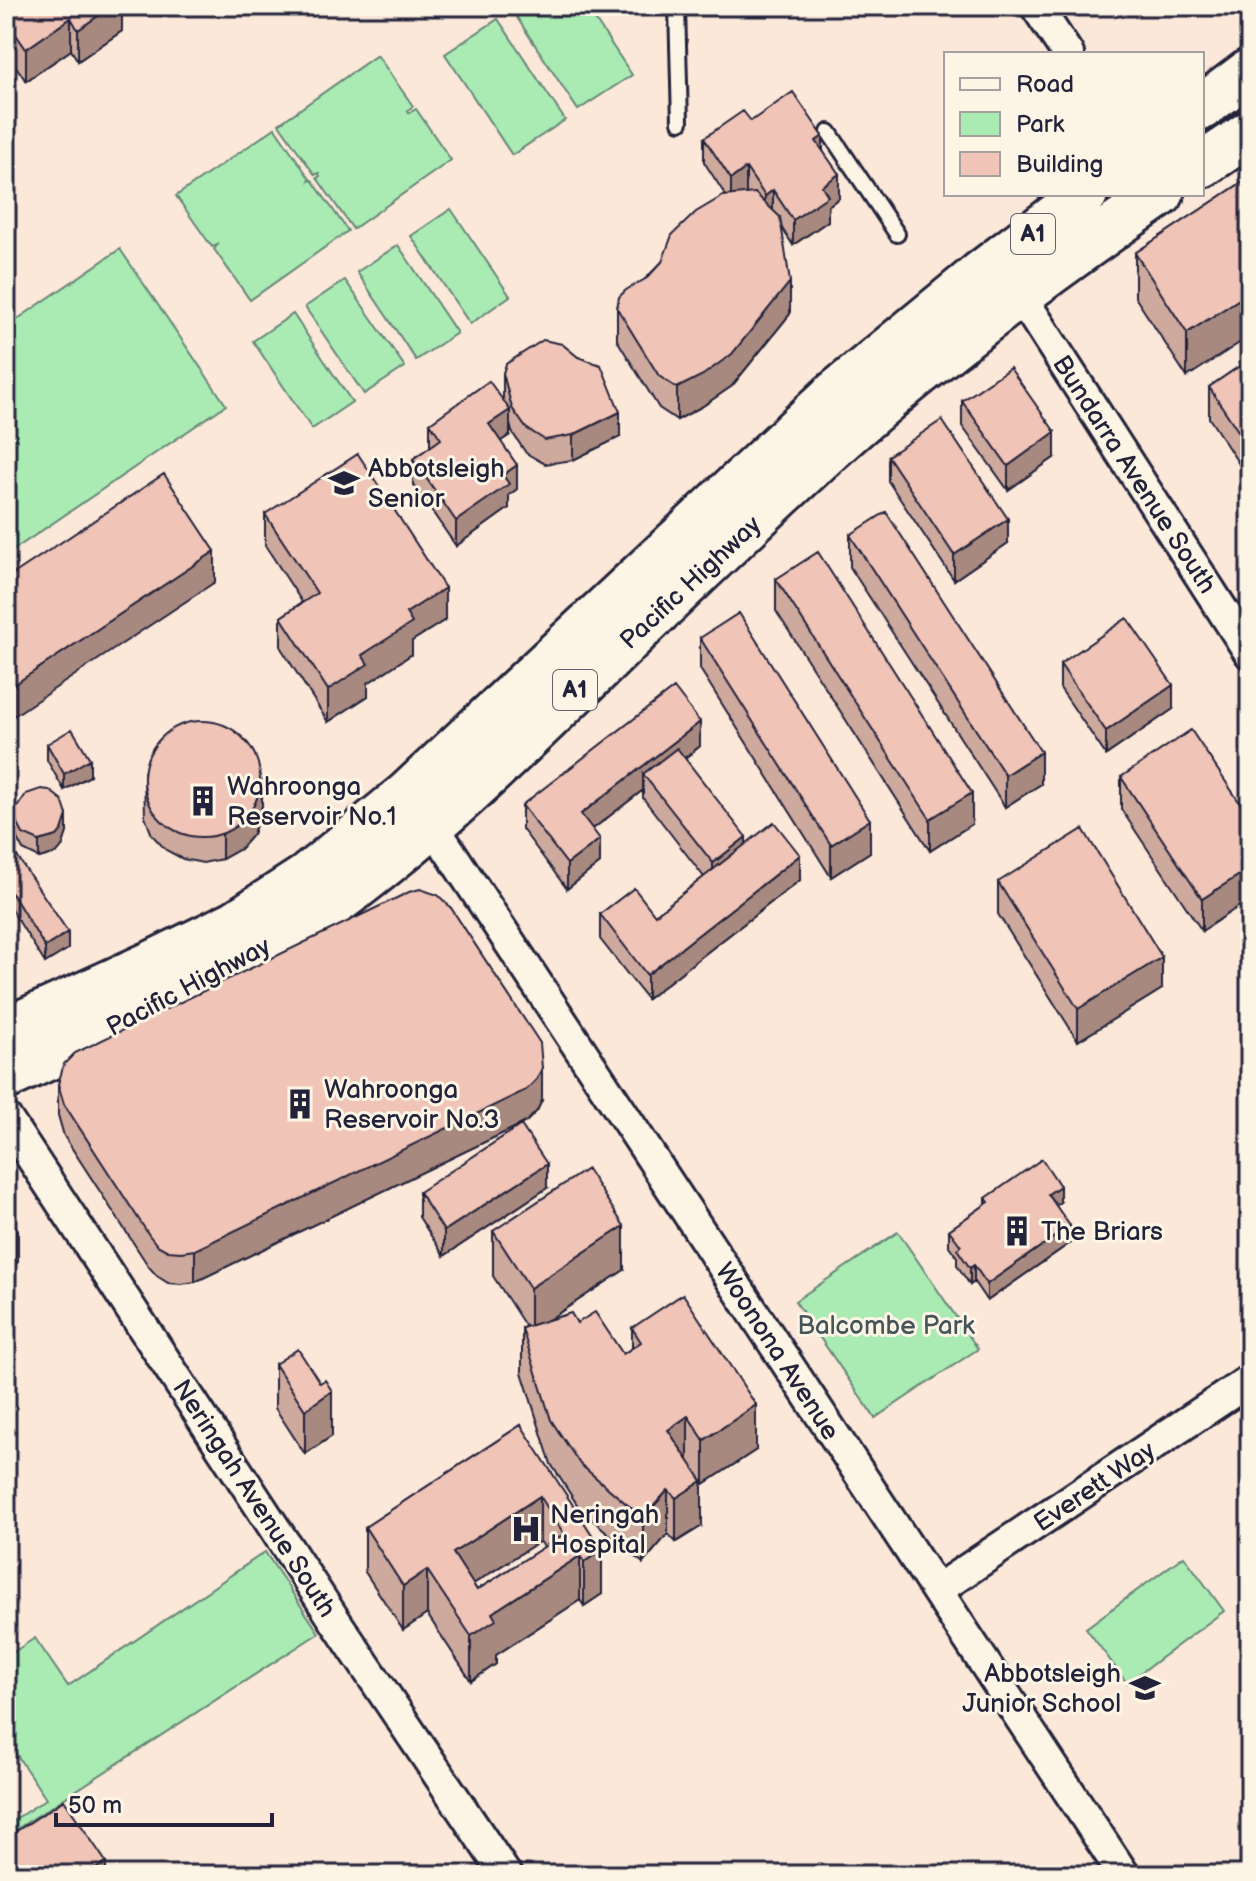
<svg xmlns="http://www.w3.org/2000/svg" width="1256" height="1881" font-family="'Balsamiq Sans',sans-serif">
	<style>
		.green { fill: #aaebb4; stroke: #668678; stroke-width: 2 }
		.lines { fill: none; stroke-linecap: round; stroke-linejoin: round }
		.service-casing { stroke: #22223b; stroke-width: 20 }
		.minor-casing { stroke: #22223b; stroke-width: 36 }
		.trunk-casing { stroke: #22223b; stroke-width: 50 }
		.motorway-casing { stroke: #22223b; stroke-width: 50 }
		.service { stroke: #fcf5e5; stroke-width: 14 }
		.minor { stroke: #fcf5e5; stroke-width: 30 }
		.trunk { stroke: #fcf5e5; stroke-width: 44 }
		.motorway { stroke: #fcf5e5; stroke-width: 44 }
		.wall { fill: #cea99d; stroke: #22223b; stroke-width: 2; fill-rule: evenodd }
		.shaded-wall { fill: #a88980; stroke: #22223b; stroke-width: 2 }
		.building { fill: #f0c4b7; stroke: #22223b; stroke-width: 2; fill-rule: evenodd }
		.labels { text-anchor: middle; stroke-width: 6; stroke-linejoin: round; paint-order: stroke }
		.shield { fill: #fcf5e5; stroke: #63616e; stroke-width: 2 }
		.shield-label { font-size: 24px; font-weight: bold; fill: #22223b }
		.poi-label { font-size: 26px; fill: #22223b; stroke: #fcf5e5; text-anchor: start }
		.street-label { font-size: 26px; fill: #22223b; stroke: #fcf5e5 }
		.park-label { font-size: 26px; fill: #445459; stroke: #fcf5e5 }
	</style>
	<rect width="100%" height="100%" fill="#fbe8d9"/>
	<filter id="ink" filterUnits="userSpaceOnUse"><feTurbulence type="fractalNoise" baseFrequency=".0125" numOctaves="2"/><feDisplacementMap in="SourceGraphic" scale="16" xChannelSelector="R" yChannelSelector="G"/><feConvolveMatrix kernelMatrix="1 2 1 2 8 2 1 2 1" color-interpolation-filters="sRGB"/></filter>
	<g filter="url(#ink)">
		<path class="green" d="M518 6H586L632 75 578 110 512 10Z
			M498 19 565 120 512 155 445 54Z
			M377 55 413 106 408 110 409 113 416 109 451 160 353 229 317 178 320 176 319 173 315 175 279 124Z
			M275 128 310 179 309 181 312 180 348 231 250 300 214 249 219 243 212 247 176 196Z
			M451 209 510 296 470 324 411 236Z
			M398 245 457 333 416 360 357 272Z
			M120 249 226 405 6 555V327Z
			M345 280 405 367 364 394 305 307Z
			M293 314 352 402 312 429 253 341Z
			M898 1232 978 1349 875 1418 795 1301Z
			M265 1552 319 1633 6 1836V1825L46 1799 6 1739V1657L35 1638 68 1686Z
			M1184 1556 1224 1611 1127 1683 1086 1628Z"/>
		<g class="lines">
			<g class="service-casing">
				<path id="service" d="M677 6 680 122
					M829 132 897 234"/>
			</g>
			<g class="minor-casing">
				<path id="minor" d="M1036 6 1068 54
					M1020 295 1250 653
					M433 826 1124 1875
					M6 1118 332 1616 506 1875
					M937 1590 1250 1380"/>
			</g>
			<g class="trunk-casing">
				<path id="trunk" d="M1202 107 1250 71
					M1202 165 1250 133
					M6 1030 151 964 235 923 306 877 407 794 833 395 980 274 1085 194
					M6 1077C114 1027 227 979 325 910 458 815 571 693 690 581 747 527 803 472 862 421 957 339 1058 265 1161 194"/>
			</g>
			<g class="motorway-casing">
				<path id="motorway" d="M1247 135 1250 134"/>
			</g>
			<use href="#service" class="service"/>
			<use href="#minor" class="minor"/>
			<use href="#trunk" class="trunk"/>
			<use href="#motorway" class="motorway"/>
		</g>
		<path class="wall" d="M6 6 122 13V31L78 61 71 50 26 81 6 52Z
			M751 121 823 150 839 198 828 206V221L793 245 781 227 790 314 732 386 703 406 677 420 659 408 617 340V308L726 196 704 162V138Z
			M1250 177 1187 377 1135 297V253Z
			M1250 359V481L1209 418V387Z
			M503 373 620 437 573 460 545 464 526 453 512 432 510 424V435L501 441 517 489 509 495V508L456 546 413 484V459L430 447V423L504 403 503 398Z
			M962 401 1055 457 1008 490 962 426Z
			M888 456 1008 543 954 580 888 481Z
			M265 514 445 620 412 641V654L368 683V696L328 722 281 648V617L302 602 265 545Z
			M850 535 1041 784 1005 807 850 567Z
			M776 579 972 824 930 851 776 611Z
			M700 638 870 852 831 877 700 669Z
			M1060 664 1173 709 1106 755 1060 688Z
			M47 744 90 776 64 790 47 760Z
			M700 746 685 759 746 844 800 880 647 999 600 939V914L655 915 704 877 643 798V790L593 829 600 863 567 889 522 829V805Z
			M144 772 262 806 253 834 240 849 222 859 203 863 183 859 166 850 152 835 145 817Z
			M1121 777 1250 818 1202 931 1121 809Z
			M15 818 67 832 62 847 57 853 39 858 23 850 15 835Z
			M6 840 68 949 45 963 6 901Z
			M998 882 1162 989 1078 1041 998 914Z
			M58 1084 542 1100 537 1111 526 1122 195 1282 181 1284 168 1283 157 1276 149 1267 64 1136 58 1115Z
			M547 1188 444 1256 419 1217V1192Z
			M986 1198 1060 1202 1056 1205 1070 1243 987 1301 974 1282 970 1285 957 1265V1257L949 1246V1230L986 1204Z
			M493 1231 624 1270 550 1319 577 1323 623 1354 632 1348V1328L756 1450 704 1484 702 1481V1526L676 1542 668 1534 643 1563 580 1509 551 1464 522 1372V1328L526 1327 493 1276Z
			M275 1364 320 1383 332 1436 305 1454 275 1408Z
			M1250 1379V1406L1249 1404V1380Z
			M521 1425 602 1594 584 1606 580 1600 496 1655V1664L471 1681 427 1614 403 1630 365 1572V1527ZM540 1541 544 1547 477 1590 473 1584Z"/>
		<path class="shaded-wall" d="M112 6H132L122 13V31L78 61V30Z
			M71 18V50L26 81V49Z
			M823 136V160L816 141Z
			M746 168V193L731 203V179Z
			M839 174V198L828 206V221L793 245V220L822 186Z
			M773 190V215L765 220V196Z
			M790 282V314L732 386 703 406 677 420V388Z
			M1250 292V336L1187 377V333Z
			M510 410V435L489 449V424Z
			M620 412V437L573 460V435Z
			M1055 432V457L1008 490V466Z
			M517 465V489L509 495V508L456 546V521L503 475Z
			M1008 519V543L954 580V555Z
			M215 551V582L6 721V690Z
			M445 588V620L412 641V654L368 683V696L328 722V690L406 613Z
			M1173 685V709L1106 755V731Z
			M700 722V746L651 784 643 774V790L581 838V814Z
			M1041 752V784L1005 807V775Z
			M90 759V776L64 790V774Z
			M262 781V806L253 834 240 849 222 859V835Z
			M972 793V824L930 851V819Z
			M67 815V832L62 847 57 853 39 858V841Z
			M870 820V852L831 877V845Z
			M746 837V862L713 888V863Z
			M600 839V863L567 889V864Z
			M800 855V880L647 999V975Z
			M1250 868V899L1202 931V899Z
			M68 932V949L45 963V947Z
			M1162 957V989L1078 1041V1009Z
			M542 1068V1100L537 1111 526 1122 195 1282V1250Z
			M547 1164V1188L444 1256V1231Z
			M1060 1186V1202L1048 1211V1194Z
			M624 1226V1270L530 1332V1288Z
			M1070 1226V1243L987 1301V1284Z
			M18 1230V1262L6 1270V1238Z
			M974 1265V1282L970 1285V1268Z
			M7 1308V1340L6 1341V1309Z
			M332 1391V1436L305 1454V1410Z
			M756 1405V1450L704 1484V1440Z
			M688 1416V1461L668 1430Z
			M702 1481V1526L676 1542V1498Z
			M668 1490V1534L643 1563V1518Z
			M540 1496V1541L453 1597V1553Z
			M602 1550V1594L584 1606V1562Z
			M580 1556V1600L496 1655V1664L471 1681V1636L492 1613Z
			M427 1570V1614L403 1630V1586Z
			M106 1862V1875H86Z"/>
		<path class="building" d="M6 6H112L78 30 71 18 26 49 6 20Z
			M793 92 823 136 816 141 839 174 822 186 828 196 793 220 773 190 765 196 746 168 731 179 704 138 743 111 751 121Z
			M1250 177V292L1187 333 1135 253Z
			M755 193 780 217 790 282 732 354 703 375 677 388 659 376 617 308 619 297 626 290 647 278 662 262 672 235 696 212 723 196Z
			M543 340 562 344 578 357 601 365 620 412 573 435 545 440 526 428 512 408 503 373 506 364Z
			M1250 359V449L1209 387Z
			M1010 368 1055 432 1008 466 962 401Z
			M489 381 510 410 489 424 517 465 503 475 509 484 456 521 413 459 441 439 430 423Z
			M942 420 1008 519 954 555 888 456Z
			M358 454 445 588 406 613 412 623 362 655 368 664 328 690 281 617 317 593 265 514Z
			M164 474 215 551 6 690V579Z
			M886 512 1041 752 1005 775 850 535Z
			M818 552 972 793 930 819 776 579Z
			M739 613 870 820 831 845 700 638Z
			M1127 618 1173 685 1106 731 1060 664Z
			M674 688 700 722 581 814 600 839 567 864 522 805Z
			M144 779a58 58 0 1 1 116 0a58 58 0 1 1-116 0Z
			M72 729 90 759 64 774 47 744Z
			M1191 730 1250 818V868L1202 899 1121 777Z
			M677 748 746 837 713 863 643 774Z
			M41 789 49 790 62 800 67 815 62 830 57 836 39 841 23 834 15 818 16 809 26 794Z
			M774 822 800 855 647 975 600 914 634 888 655 915Z
			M1083 829 1162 957 1078 1009 998 882Z
			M6 840 68 932 45 947 6 884Z
			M420 889 438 895 451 908 540 1043 542 1068 537 1079 526 1090 195 1250 181 1252 168 1251 157 1245 149 1235 64 1104 58 1084 64 1064 75 1053 409 892Z
			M521 1125 547 1164 444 1231 419 1192Z
			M1042 1159 1060 1186 1048 1194 1070 1226 987 1284 974 1265 970 1268 957 1249 961 1246 949 1230 989 1202 986 1198Z
			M587 1169 624 1226 530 1288 493 1231Z
			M6 1212 18 1230 6 1238Z
			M683 1294 756 1405 704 1440 688 1416 668 1430 702 1481 676 1498 668 1490 643 1518 580 1464 551 1420 522 1328 571 1313 577 1323 595 1312 623 1354 641 1342 632 1328Z
			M298 1349 320 1383 325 1380 332 1391 305 1410 275 1364Z
			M521 1425 602 1550 584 1562 580 1556 492 1613 496 1620 471 1636 427 1570 403 1586 365 1527ZM540 1496 564 1534 477 1590 453 1553Z
			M64 1800 106 1862 86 1875H6V1838Z"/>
	</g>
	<defs>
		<g id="school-bare" transform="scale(2.4)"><path d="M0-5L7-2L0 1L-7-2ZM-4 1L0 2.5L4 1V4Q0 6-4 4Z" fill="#22223b" stroke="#fcf5e5" stroke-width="2.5" paint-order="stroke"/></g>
		<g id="building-bare" transform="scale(2.4)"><path d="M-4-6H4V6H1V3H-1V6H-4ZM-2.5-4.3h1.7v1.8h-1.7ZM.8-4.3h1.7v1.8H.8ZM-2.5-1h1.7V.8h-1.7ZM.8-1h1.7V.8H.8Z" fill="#22223b" stroke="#fcf5e5" stroke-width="2.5" paint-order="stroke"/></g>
		<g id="hospital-bare" transform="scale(2.4)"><path d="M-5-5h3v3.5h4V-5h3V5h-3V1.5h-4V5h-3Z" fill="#22223b" stroke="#fcf5e5" stroke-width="2.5" paint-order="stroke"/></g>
	</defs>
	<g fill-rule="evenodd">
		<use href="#school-bare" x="344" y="483"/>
		<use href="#building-bare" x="203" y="801"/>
		<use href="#building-bare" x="300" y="1104"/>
		<use href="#building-bare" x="1017" y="1231"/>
		<use href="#hospital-bare" x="526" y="1529"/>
		<use href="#school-bare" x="1145" y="1688"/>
	</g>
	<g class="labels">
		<g class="shield">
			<rect x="1011" y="214" width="44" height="40" rx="6"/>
			<rect x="553" y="670" width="44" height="40" rx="6"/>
		</g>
		<g class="shield-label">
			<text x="1033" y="242">A1</text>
			<text x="575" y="698">A1</text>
		</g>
		<g class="poi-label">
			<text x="368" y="477">Abbotsleigh<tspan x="368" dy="30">Senior</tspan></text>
			<text x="227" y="795">Wahroonga<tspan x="227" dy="30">Reservoir No.1</tspan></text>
			<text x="324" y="1098">Wahroonga<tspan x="324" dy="30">Reservoir No.3</tspan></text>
			<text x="1041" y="1240">The Briars</text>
			<text x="550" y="1523">Neringah<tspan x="550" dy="30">Hospital</tspan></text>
			<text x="1121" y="1682" text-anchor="end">Abbotsleigh<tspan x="1121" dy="30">Junior School</tspan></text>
		</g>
		<g class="street-label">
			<text transform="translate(1135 474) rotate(57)" y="9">Bundarra Avenue South</text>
			<text transform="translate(690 582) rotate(-43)" y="9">Pacific Highway</text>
			<text transform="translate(188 986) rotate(-28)" y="9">Pacific Highway</text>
			<text transform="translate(778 1351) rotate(57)" y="9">Woonona Avenue</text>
			<text transform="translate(1094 1486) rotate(-34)" y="9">Everett Way</text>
			<text transform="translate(255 1498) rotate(57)" y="9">Neringah Avenue South</text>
		</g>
		<g class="park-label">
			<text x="886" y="1334">Balcombe Park</text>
		</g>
	</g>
	<rect width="1256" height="1881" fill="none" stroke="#fcf5e5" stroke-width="32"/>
	<rect x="16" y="16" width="1224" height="1849" fill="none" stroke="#22223b" stroke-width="3" filter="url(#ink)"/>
	<rect x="944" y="52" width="260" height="144" fill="#fcf5e5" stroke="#a5a1a1" stroke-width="2"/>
	<rect x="960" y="78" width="40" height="12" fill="#fcf5e5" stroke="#a5a1a1" stroke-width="2"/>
	<text x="1016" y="92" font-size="24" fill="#22223b">Road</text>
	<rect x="960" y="112" width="40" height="24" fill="#aaebb4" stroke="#a5a1a1" stroke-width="2"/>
	<text x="1016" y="132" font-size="24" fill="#22223b">Park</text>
	<rect x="960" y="152" width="40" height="24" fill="#f0c4b7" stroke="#a5a1a1" stroke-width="2"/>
	<text x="1016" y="172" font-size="24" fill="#22223b">Building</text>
	<path d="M56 1813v12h216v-12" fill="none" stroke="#22223b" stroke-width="4"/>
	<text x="68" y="1813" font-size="24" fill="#22223b" stroke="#fcf5e5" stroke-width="6" paint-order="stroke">50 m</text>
</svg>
